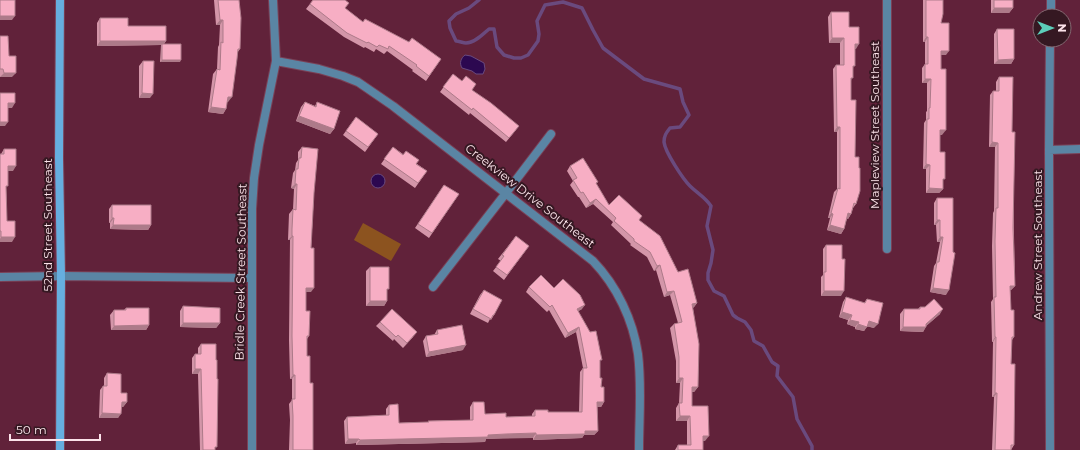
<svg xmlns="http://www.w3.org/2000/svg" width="1080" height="450" font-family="Montserrat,sans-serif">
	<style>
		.green { fill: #8c531f }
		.water { fill: #2c0850; stroke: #6a4a7e }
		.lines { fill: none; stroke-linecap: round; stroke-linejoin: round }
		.stream { stroke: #6a4a7e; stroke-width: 3.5 }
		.street-casing { stroke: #7a4156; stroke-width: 10 }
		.secondary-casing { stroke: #7a4156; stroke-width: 10 }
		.street { stroke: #5a85a4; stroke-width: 8 }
		.secondary { stroke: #66aedf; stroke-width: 8 }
		.wall { fill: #d496a9 }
		.shaded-wall { fill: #ad7a89 }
		.building { fill: #f7aec4; stroke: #ad7a89 }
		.labels { text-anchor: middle; stroke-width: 4; stroke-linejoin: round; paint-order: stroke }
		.street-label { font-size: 12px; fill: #fce3ea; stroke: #351822 }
	</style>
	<rect width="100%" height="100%" fill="#61223a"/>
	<path class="green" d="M363 223 401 244 391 261 354 240Z"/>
	<path class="water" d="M465 55 471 56 484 63 485 69 483 74H476L472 71 462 68C459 63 461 58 465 55Z
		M371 181a7 7 0 1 1 14 0a7 7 0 1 1-14 0Z"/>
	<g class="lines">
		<path class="stream" d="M479 0 469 8 456 14 449 21 450 28 456 41C459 41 463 43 466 43 475 43 483 34 489 29H494L497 47 504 55 514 58H521L528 55 538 41 539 34 537 21 545 5 563 2 582 8 593 30 603 48 644 79 680 89 683 102 689 115 680 127 670 128C666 133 664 136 664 142 665 152 683 179 690 186 697 193 705 197 711 206L707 226 713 250 711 263 708 273V280L714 291 724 296 733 315 737 318 745 322 751 330 754 341 763 346 772 362 778 366 777 376 793 397 797 419 812 446V450"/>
		<g class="street-casing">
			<path id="street" d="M887 0V249
				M1051 16V0
				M276 61 319 69 343 76 358 82 393 106 593 261C617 286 633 320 638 354 642 386 639 418 639 450
				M1049 150 1080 149
				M0 277 61 276 251 278
				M433 287 506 193 551 134
				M252 450V209L254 178 259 145 276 61 273 0
				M1050 450 1049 150 1050 40"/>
		</g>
		<g class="secondary-casing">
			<path id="secondary" d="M60 0 59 158 61 276 60 450"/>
		</g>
		<use href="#street" class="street"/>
		<use href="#secondary" class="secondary"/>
	</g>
	<path class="wall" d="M214 0H239L240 49 237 53 228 102H227L226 109 223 114 208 112 213 74 217 69 218 47 219 45 220 25H216Z
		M313 0 345 8 363 22 365 19 441 59 426 81 412 71 413 70 387 51 384 54 376 49 374 52 365 47 364 48 344 37 306 9Z
		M923 0H943L941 23 946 55H941L942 135H940V152L943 182V189L939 193H926V169H923L924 123 926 120V112L927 111V83H922V68L925 64V42H923Z
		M991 0H1013V8L1009 13H991Z
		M831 12 849 27 856 49H855L853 69 851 81V100L855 157 856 204 853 208 851 214 848 219 847 218 844 229 841 234 827 230 830 218H828L834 192 837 189V132H834L833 69 836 65H840V43H829L828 17Z
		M100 18 128 26 166 41 164 44 180 62H160L161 45 97 46V23Z
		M997 29 1014 59 1011 64H994V34Z
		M0 36 9 56 12 77H0Z
		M143 61 150 98H139V66Z
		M453 74 472 90 516 130 506 142 470 113 469 115 440 92Z
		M999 77 1012 132 1015 286 1011 290H1010L1011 310 1014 337 1012 340 1011 364 1014 445 1011 450H992L994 397H992L993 342H992L991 302 993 299 992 246 993 213 994 211 995 147H989L990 95 993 91H996V82Z
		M305 102 315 106 317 102 334 129 330 134 296 121 301 107Z
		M356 117 378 134 365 152 343 135Z
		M302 147 314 193 311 248V292H306V311L309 336 307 339V356L310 383 313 450H289L290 420 289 404 292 400V379H290L289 340 290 240H288L289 214 293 209 294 189 291 188 293 173 295 170 296 163 298 160V152Z
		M393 147 427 171 415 188 381 164Z
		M4 149 13 171H8L6 188 7 221 12 242H0V154H1Z
		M570 166 596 184 609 205 639 221 678 272 697 303 694 307 693 308 698 387 694 392H692V406L705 441H703V450H675L678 445H687V421H676V408L679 403 680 383H676V361L670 328 674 324 678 323 670 295 664 297 656 270 654 271 647 257 630 245 631 244 611 225 613 222 593 204 586 208 579 197H578L570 185 573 181 567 171Z
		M444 185 459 194 429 238 415 228Z
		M937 198H953L946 295 930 292 934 266 936 263 940 242H937L936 225H934V203Z
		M112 205 151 225 148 230 110 229V223H109V209Z
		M516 236 526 250 504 280 493 271 501 261 498 259Z
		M826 245 842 259 841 296H821V277L823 275V249Z
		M370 267 387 292V301L384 306H366V271Z
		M529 287 554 288 582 309 578 311 600 362V378L604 402 601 407H597L598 431 594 435H584L582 438 533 440V438H503L486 439 485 442 356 445V443L345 444 344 421 347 417 386 415V409L389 405 399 423 428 422V421L470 420V407L473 402 485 414 506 417 532 416V414L535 410 548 412H579L580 372 583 368 576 332 565 338 549 310 547 312 526 292Z
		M484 290 494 315 491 320 490 319 488 323 470 314 480 295Z
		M846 297 864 303 867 299 874 328 867 326 864 331 855 329V327L847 324 848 320 839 317 843 302Z
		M183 306 220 323 216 328 180 327V311Z
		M920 307 940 314 926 326 923 332 900 331V314L904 309H918Z
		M126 308 149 325 146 330H111L110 315 114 310H124Z
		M380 322 413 337 403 348 394 339 393 341 376 326Z
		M437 330 463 350 426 357 423 341 426 336 434 335Z
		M201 344 216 360 215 450H200L198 374H192V358L195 354H198V348Z
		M107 373 127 402 123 407H122L118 418H99L100 390 103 386H104V378Z"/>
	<path class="shaded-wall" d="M994 8H1013L1009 13H991Z
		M0 16H15L12 20H0Z
		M220 20H223L220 25H216Z
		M926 37H928L925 42H923Z
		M832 38H844L840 43H829Z
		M100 41H166L163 45 162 44 161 45 97 46Z
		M855 44H859L856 49H852Z
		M941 51H949L946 55H938Z
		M1014 59 1011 64H994L998 60Z
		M162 60H181L180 62H160Z
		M4 73H16L12 77H0Z
		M925 79H931L927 83H922Z
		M142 93 153 94 150 98H139Z
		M228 97H232L228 102 225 101Z
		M8 103H15L12 108H4Z
		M211 107 226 109 223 114 208 112Z
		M299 116 334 129 330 134 296 121Z
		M0 122H8L5 126H0Z
		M837 127H840L837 132H834Z
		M940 130H946L942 135H937Z
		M992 142 998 143 995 147H989Z
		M926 164 930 165 926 169H923Z
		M8 166H16L13 171H5Z
		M295 184H297L294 189 291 188Z
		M929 188 943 189 939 193H926Z
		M596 199 593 204 586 208 590 203Z
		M831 213 833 214 830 218H828Z
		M848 213 851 214 848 219 845 218Z
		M112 218H114L110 223H109Z
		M937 220H940L936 225H934Z
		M113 225H151L148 230 110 229Z
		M830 225 844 229 841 234 827 230Z
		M292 236H293L290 240H288Z
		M1 237H15L12 242H0V239Z
		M940 237H943L940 242H937Z
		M660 265 656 270 654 271 657 266Z
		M1010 286H1015L1011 290H1007Z
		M306 288H314L311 292H303Z
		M933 288 949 290 946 295 930 292Z
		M674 291 670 295 664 297 667 292Z
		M824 291H844L841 296H821Z
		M370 301H387L384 306H366Z
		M697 303 694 307 689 309 692 304Z
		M585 305 582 309 574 314 577 309Z
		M943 309 940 314 925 327H926L923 332 900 331 903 327 926 324Z
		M842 312 852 315 848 320 839 317Z
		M850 320 859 322 855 327 847 324Z
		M869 321 878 324 874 328 865 326Z
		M183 323H220L216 328 180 327Z
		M858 324 867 327 864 331 855 329Z
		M149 325 146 330H111L114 326Z
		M579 327 576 332 565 338 568 333Z
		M417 332 413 337 403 348 407 343Z
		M995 337H996L993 342H992Z
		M466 345 463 350 426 357 429 352Z
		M195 369H201L198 374H192Z
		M293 375H295L292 379H290Z
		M679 378H683L680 383H676Z
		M692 387H698L694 392 689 391Z
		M995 393H997L994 397H992Z
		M122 402H127L123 407H119Z
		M597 402H604L601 407H594Z
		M102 413 121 414 118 418H99Z
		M680 416H690L687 421H676Z
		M585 431H598L594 435H584L582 438 533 440 536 435Z
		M536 433 533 438 486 439 485 442 356 445 360 440 488 435Z
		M703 436H709L705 441H700Z
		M348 439H359L356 443 345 444Z"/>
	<path class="building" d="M0 0H15V16H0Z
		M218 0H239L241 18 240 49H238L237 59 232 97H228L226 109 211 107 217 69 220 70 221 42 223 43V20H220Z
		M313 0H345L349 3 345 8 363 22 365 19 409 42 412 38 441 59 429 76 416 66 417 65 389 46 388 49 379 45 377 47 368 42 367 43 347 33 310 4Z
		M926 0H943V14L941 23H949V51H941V69H946V130H940V152H945V179H943V189L929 188 930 165 926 164 927 119H929V108H930L931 79H925V64H928V37H926Z
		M994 0H1013V8H994Z
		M831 12H849V27H859V44H855V66H853V78H851V100H856L855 157H859V168H860V191L856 204 854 203 851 214 848 213 844 229 830 225 833 214 831 213 838 188 840 189V127H837L836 65H844V38H832Z
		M100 18H128V26H166V41H100Z
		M997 29H1014V59L998 60Z
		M0 36H8L9 56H16V73H4L3 69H0Z
		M162 44H181V60H162Z
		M143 61H154L153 94 142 93Z
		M453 74 462 81 466 76 476 84 472 90 491 103 519 126 509 138 473 108 472 110 443 87Z
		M999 77H1013L1012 132H1015L1013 228 1015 286H1010L1011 310H1014V337H1012L1011 364H1015L1014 445H1011V450H995L997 393H995L996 337H995L994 297H996L995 241 996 208H998V143L992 142 993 91H999Z
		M0 93H15V103H8V122H0Z
		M305 102 316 107 317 102 340 111 334 129 299 116Z
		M356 117 378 134 368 147 346 131Z
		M302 147 318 149 314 193 311 248H314V288H306V311H310L309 336H307V356H310V383H313V450H293V416L292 399H295V375H293L292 336 293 236H292V229L293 209 296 210 297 184H295L296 169H298L299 158H301Z
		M393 147 403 155 406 151 419 160 416 164 427 171 418 183 384 159Z
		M4 149H16V166H8V186H6L7 221H15V237H1V231H0V154H4Z
		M583 158 598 182 596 183 609 205 619 195 642 216 639 220 660 236 678 272 688 269 697 303 692 304 699 344 698 387H692V406H708L709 436H703V450H678V445H691L690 416H680L679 403H682L683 378H679V357L674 324 682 322 674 291 667 292 660 265 657 266 650 252 634 241V239L614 221 616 218 596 199 590 203 583 192 581 193 573 180 577 178 570 166Z
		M444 185 459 194 432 233 418 224Z
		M937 198H953V252L955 253 949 290 933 288 937 262H939L943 237H940V220H937Z
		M112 205H151V225H113L114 218H112Z
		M516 236 529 246 507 275 496 267 504 256 502 255Z
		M826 245H842V259H845L844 291H824V272H826Z
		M370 267H389V289H387V301H370Z
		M541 275 554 288 563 279 580 295 585 305 577 309 590 332 596 331 602 360H600V378H602L601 387H604V402H597L598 431H585V434L536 435V433L506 434 488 435V437L360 440 359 439H348L347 417 389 415V405L398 404 399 423 429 422 428 421 473 420V402H484L485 414 506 413V417L535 416V410H548V412H582L583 368H587L579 327 568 333 552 305 550 307 529 287Z
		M484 290 502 300 494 315H493L491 319 473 309Z
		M846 297 865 303 867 299 883 303 878 324 869 321 867 327 858 324 859 322 850 320 852 315 842 312Z
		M934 299 943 309 926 324V327H903L904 309H920V307H925Z
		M183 306 220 308V323H183Z
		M126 308H149V325L114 326V310H126Z
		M392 309 417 332 407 343 398 335 396 337 380 322Z
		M462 325 466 345 429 352 426 336 438 334 437 330Z
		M201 344H216V360H217V379H218L217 447H215V450H203L201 369H195V354H201Z
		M107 373 121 374V393H127V402H122L121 414 102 413 103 386H107Z"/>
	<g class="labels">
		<g class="street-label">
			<text transform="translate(875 125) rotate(-90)" y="4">Mapleview Street Southeast</text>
			<text transform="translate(530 196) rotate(38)" y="4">Creekview Drive Southeast</text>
			<text transform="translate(48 225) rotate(-90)" y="4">52nd Street Southeast</text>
			<text transform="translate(1038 245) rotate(-90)" y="4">Andrew Street Southeast</text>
			<text transform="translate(241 272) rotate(-89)" y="4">Bridle Creek Street Southeast</text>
		</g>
	</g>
	<g transform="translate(1052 28) rotate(90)"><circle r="19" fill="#351822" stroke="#856972"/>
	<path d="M0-3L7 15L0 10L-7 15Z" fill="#5cceba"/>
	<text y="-6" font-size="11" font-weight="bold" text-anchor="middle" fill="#fce3ea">N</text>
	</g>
	<path d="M10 434v6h90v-6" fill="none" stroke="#fce3ea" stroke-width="2"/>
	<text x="16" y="434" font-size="12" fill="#fce3ea" stroke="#351822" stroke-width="3" paint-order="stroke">50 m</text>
</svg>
